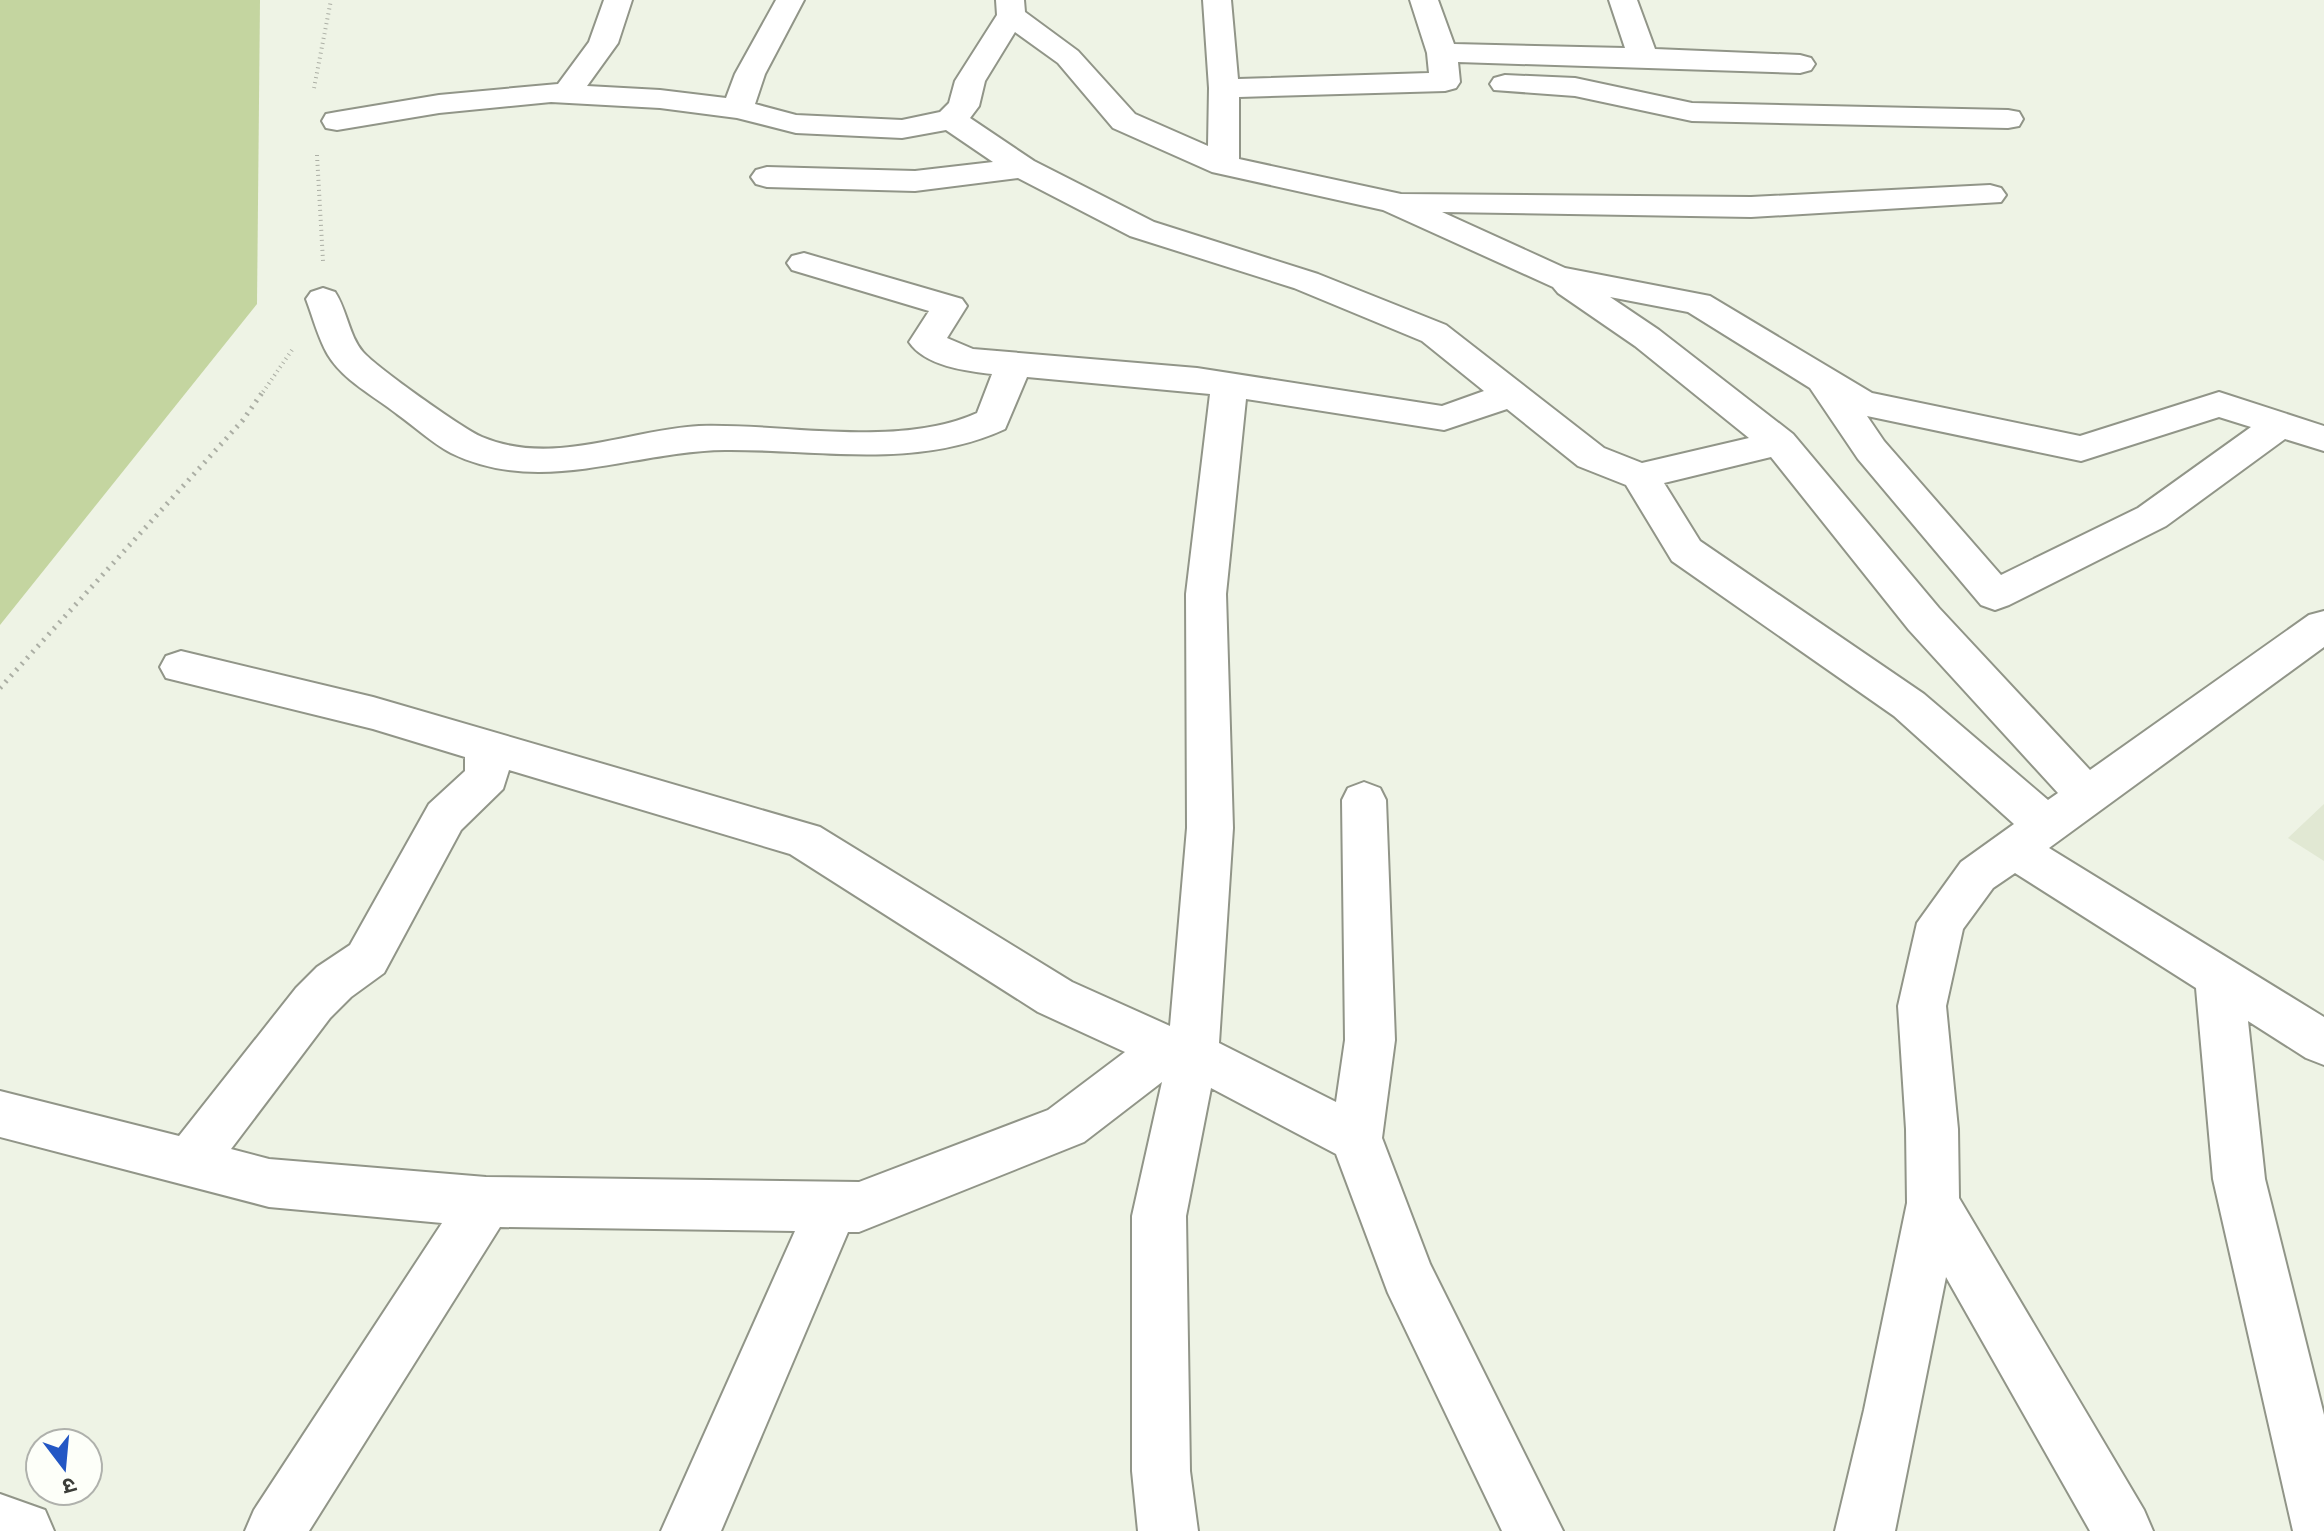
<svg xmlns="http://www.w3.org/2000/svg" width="2324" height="1531" font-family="'Space Grotesk','Noto Sans Devanagari',sans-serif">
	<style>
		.built { fill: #e1e8d3 }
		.green { fill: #c4d5a0 }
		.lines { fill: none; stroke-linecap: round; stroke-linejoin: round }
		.street-casing { stroke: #919588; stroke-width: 4 }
		.path-far1 { stroke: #acafa5; stroke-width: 4; stroke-dasharray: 1 4; stroke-linecap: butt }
		.path { stroke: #acafa5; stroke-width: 5; stroke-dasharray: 2 6; stroke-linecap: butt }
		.street { fill: #fff; fill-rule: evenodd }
	</style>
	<rect width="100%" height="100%" fill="#eef3e5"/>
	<path class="built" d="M2324 804V861L2288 838Z"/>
	<path class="green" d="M0 0H260L257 304 0 625Z"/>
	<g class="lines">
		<g class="street-casing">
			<path id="street" d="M604 0H632L618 43 587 86 660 90 726 98 735 74 776 0H804L765 74 755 104 796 115 902 120 940 112 949 103 955 81 997 15 996 0H1024L1025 12 1078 51 1135 114 1208 146 1209 88 1203 0H1231L1238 79 1429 73 1427 53 1410 0H1438L1454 44 1625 48 1609 0H1637L1655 49 1800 55 1811 58 1815 64 1811 70 1800 73 1458 62 1460 82 1456 88 1445 91 1239 97V159L1401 194 1751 197 1990 185 2001 188 2006 195 2001 202 1751 217 1442 212 1565 268 1710 296 1872 393 2080 436 2219 392 2324 426V451L2285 439 2166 526 2009 605 1995 610 1981 605 1858 459 1810 388 1688 312 1610 297 1659 330 1793 434 1939 608 2090 770 2309 615 2324 611V647L2049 848 2324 1017V1065L2306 1058 2248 1021 2265 1179 2324 1415V1531H2293L2213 1179 2196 988 2015 873 1993 888 1963 929 1946 1006 1958 1129 1959 1198 2144 1510 2153 1531H2090L1946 1277 1895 1531H1835L1864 1410 1907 1203 1906 1129 1898 1006 1917 923 1961 862 2014 824 1894 716 1672 561 1626 485 1578 466 1507 409 1444 430 1246 399 1226 594 1233 828 1219 1043 1336 1102 1345 1040 1342 800 1348 788 1364 782 1380 788 1386 800 1395 1040 1382 1138 1430 1264 1563 1531H1502L1388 1293 1336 1154 1211 1088 1186 1216 1190 1471 1198 1531H1138L1132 1471V1216L1162 1082 1084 1142 859 1232H848L721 1531H661L795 1231 500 1227 309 1531H245L254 1510 442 1223 269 1207 0 1137V1091L179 1136 296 988 317 967 350 945 429 804 465 771V757L373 729 166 678 160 667 166 656 181 651 373 697 820 827 1072 982 1170 1026 1187 828 1186 594 1210 394 1027 377 1005 429C916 470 819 449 725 450 632 451 541 497 451 453 432 443 414 426 397 414 374 396 343 380 328 355 318 338 313 317 306 299L311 292 323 288 335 292C347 310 349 336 363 352 376 367 463 429 482 437 553 467 627 430 699 426 785 423 896 449 977 413L992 374C966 371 925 366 909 342L929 311 792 270 787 263 792 256 804 253 962 299 967 306 947 338 973 349 1197 368 1442 406 1484 391 1422 341 1294 288 1130 236 1018 178 915 191 767 187 756 184 751 177 756 170 767 167 915 171 993 162 946 130 902 138 796 133 737 118 660 108 551 102 439 113 337 130 326 128 322 121 326 114 337 112 439 95 558 84 589 42ZM1015 32 1058 63 1113 128 1212 172 1383 210 1553 287 1558 293 1635 346 1749 438 1642 463 1604 448 1446 325 1318 274 1154 222 1034 161 970 118 979 106 985 81ZM1867 416 2081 461 2219 417 2251 427 2138 508 2001 575 1884 441ZM1771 457 1909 630 2058 793 2048 800 1924 694 1700 541 1664 483ZM509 770 790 854 1038 1012 1125 1052 1048 1110 859 1182 486 1177 269 1159 231 1149 330 1018 351 997 384 973 461 830 503 789Z
				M1505 75 1575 78 1692 103 2008 110 2019 112 2023 119 2019 126 2008 128 1692 121 1575 96 1494 90 1490 84 1494 78Z
				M0 1494 45 1510 54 1531H0Z"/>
		</g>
		<path class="path-far1" d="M314 88 331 0
			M317 155 323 261
			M263 392 292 350"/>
		<path class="path" d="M0 688 243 420 264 390"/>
		<use href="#street" class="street"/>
	</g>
	<g transform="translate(64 1467) rotate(164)"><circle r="38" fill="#fdfff9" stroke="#afb1ac" stroke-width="2"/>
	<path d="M0-6L14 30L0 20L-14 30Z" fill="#2357c4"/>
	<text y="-12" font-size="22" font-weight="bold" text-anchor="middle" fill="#3b3d38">उ</text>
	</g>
</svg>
